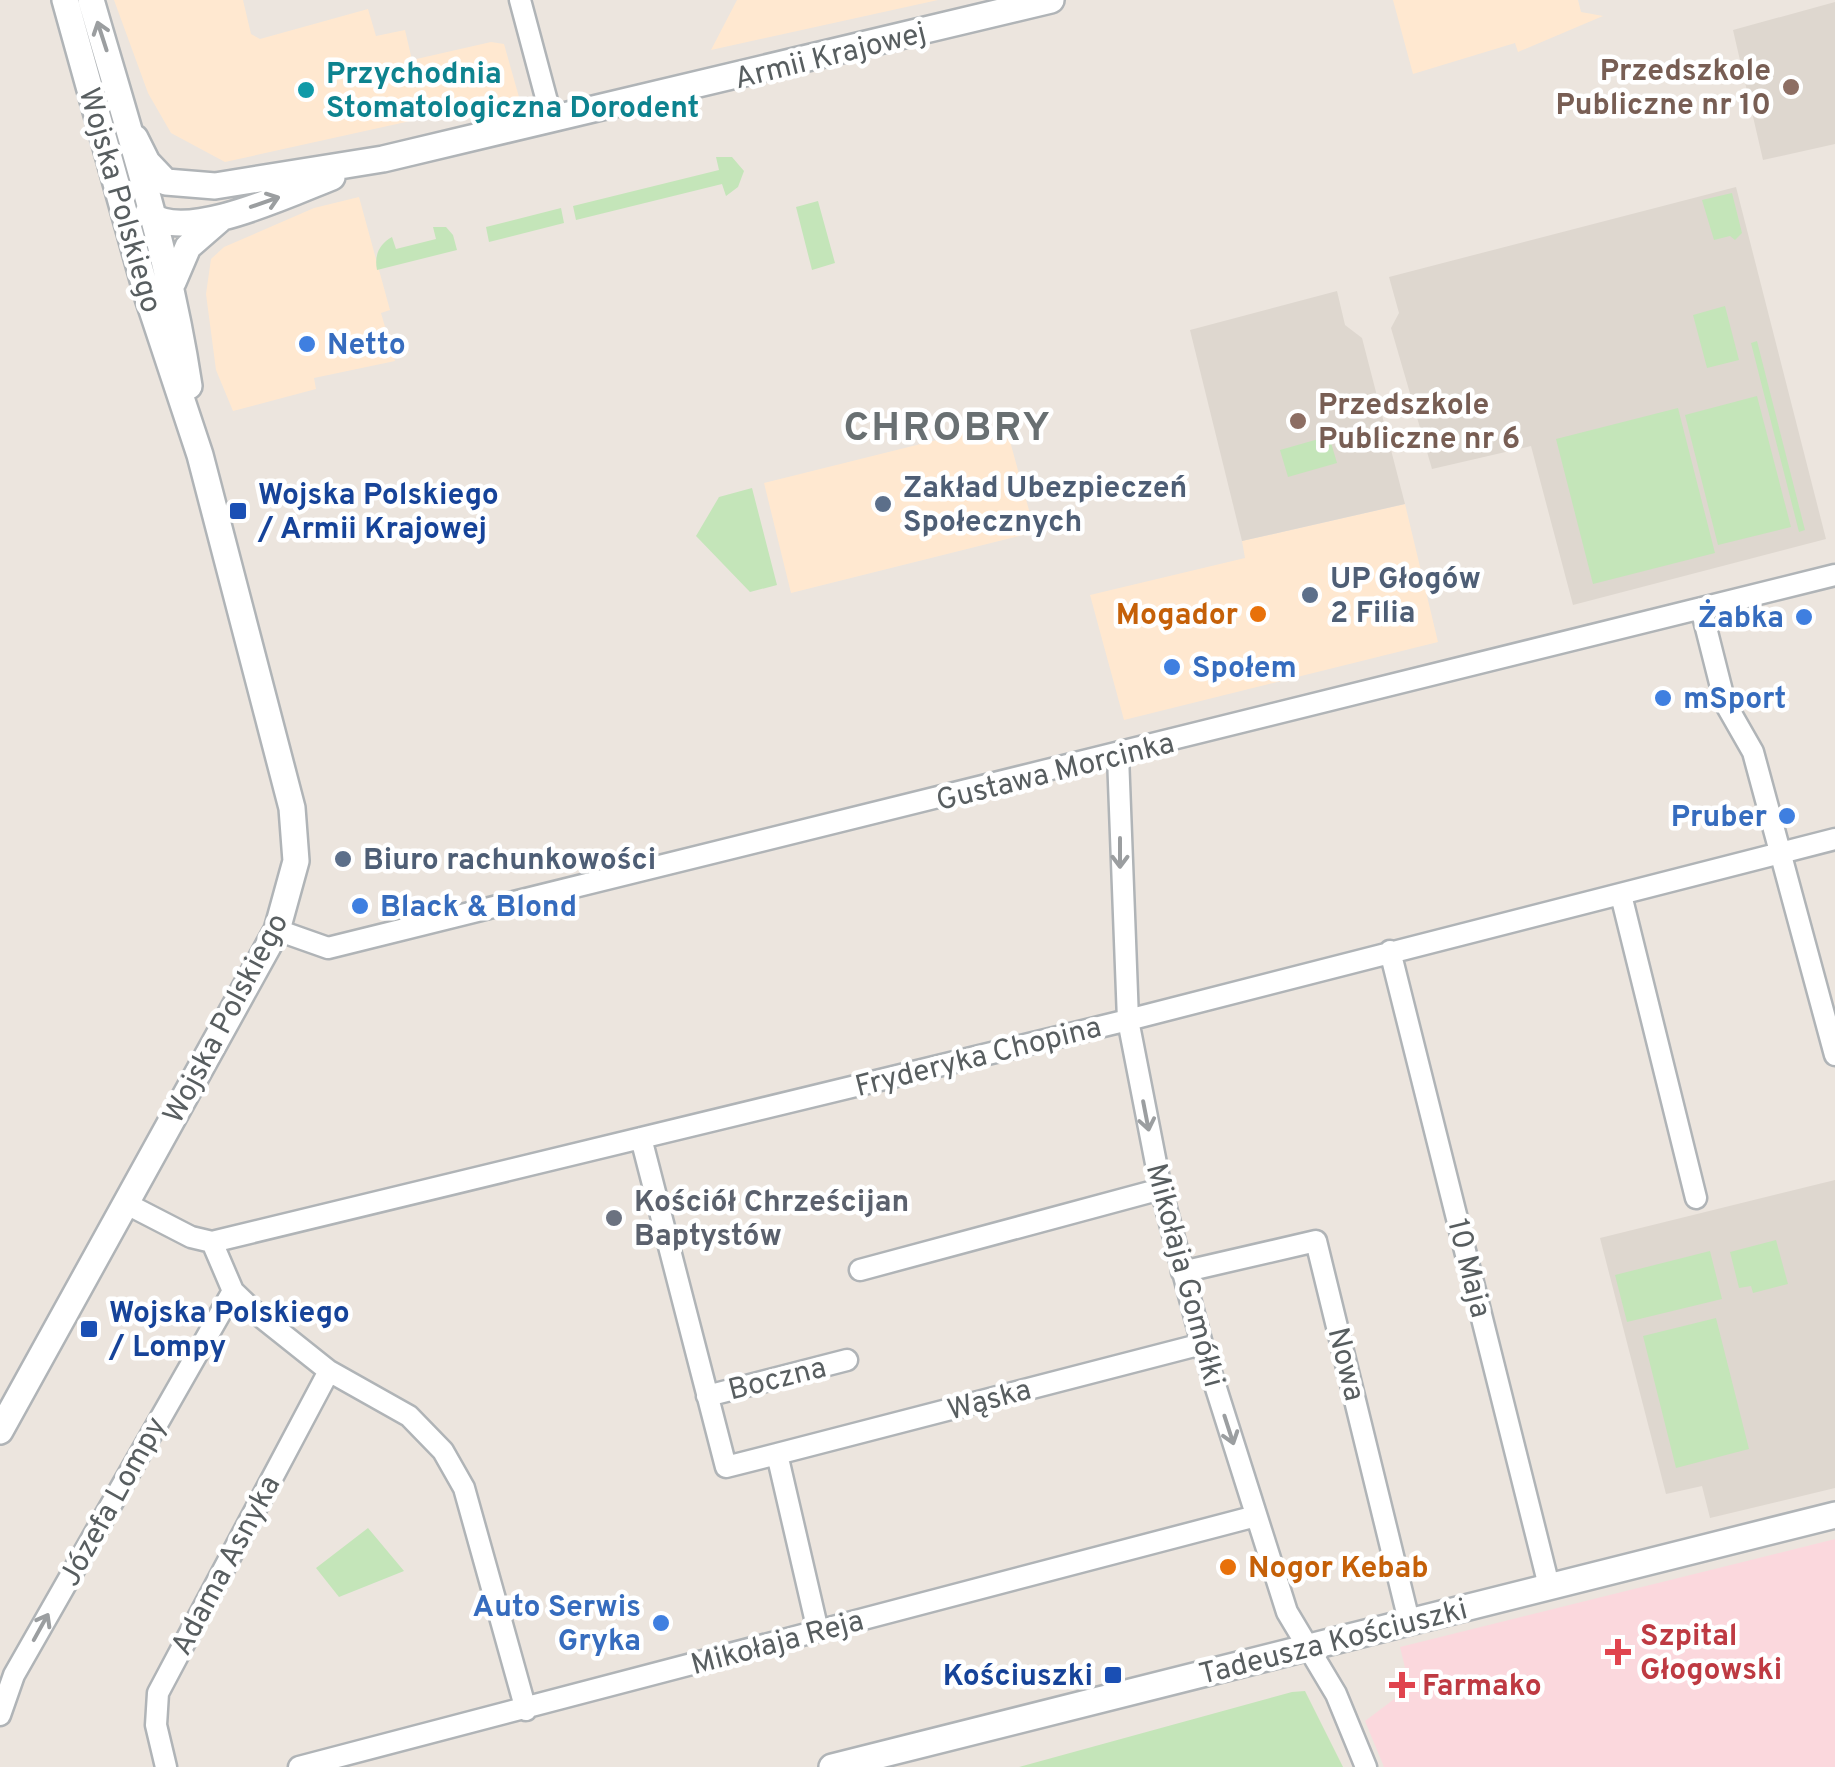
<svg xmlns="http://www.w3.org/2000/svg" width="1835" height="1767" font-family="Overpass,sans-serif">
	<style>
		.commercial { fill: #ffe8d0 }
		.education { fill: #ded7cf }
		.medical { fill: #fbd8dd }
		.green { fill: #c4e5b9 }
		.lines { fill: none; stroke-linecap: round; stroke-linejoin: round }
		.minor-casing { stroke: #b0b4b7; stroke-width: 25 }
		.tertiary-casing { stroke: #b0b4b7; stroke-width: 30 }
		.minor { stroke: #fff; stroke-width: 20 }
		.tertiary { stroke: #fff; stroke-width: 25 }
		.oneway { stroke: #9b9ea0 }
		.education-dot { fill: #8d6e63; stroke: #fff; stroke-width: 4 }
		.culture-dot { fill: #0f9aa8; stroke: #fff; stroke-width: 4 }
		.shop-dot { fill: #3f7fe0; stroke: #fff; stroke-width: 4 }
		.service-dot { fill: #5c6f8a; stroke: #fff; stroke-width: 4 }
		.transit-dot { fill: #1a4fb4; stroke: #fff; stroke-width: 4 }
		.food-dot { fill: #e8710a; stroke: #fff; stroke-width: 4 }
		.worship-dot { fill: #6b7280; stroke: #fff; stroke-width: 4 }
		.health-dot { fill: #e0444e; stroke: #fff; stroke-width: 4 }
		.labels { text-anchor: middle; stroke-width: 9; stroke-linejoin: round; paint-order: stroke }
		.street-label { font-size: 30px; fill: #585e60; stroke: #fff }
		.education-label { font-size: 30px; font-weight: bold; fill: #785e54; stroke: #fff; text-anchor: end }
		.culture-label { font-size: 30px; font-weight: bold; fill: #0d838f; stroke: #fff; text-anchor: start }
		.shop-label { font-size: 30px; font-weight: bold; fill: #366cbe; stroke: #fff; text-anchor: start }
		.service-label { font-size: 30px; font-weight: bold; fill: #4e5e75; stroke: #fff; text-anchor: start }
		.transit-label { font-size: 30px; font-weight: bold; fill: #164399; stroke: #fff; text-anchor: start }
		.food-label { font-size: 30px; font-weight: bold; fill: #c56008; stroke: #fff; text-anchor: end }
		.worship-label { font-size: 30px; font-weight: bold; fill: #5b616d; stroke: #fff; text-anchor: start }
		.health-label { font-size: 30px; font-weight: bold; fill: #be3a42; stroke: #fff; text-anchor: start }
		.district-label { font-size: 40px; font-weight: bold; letter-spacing: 2.5px; fill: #697072; stroke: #fff }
	</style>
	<rect width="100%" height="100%" fill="#ece5de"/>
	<path class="commercial" d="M114 0H243L251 34 260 39 368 9 376 36 405 30 412 60 491 42 504 44 519 97 225 162 171 133 148 93Z
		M737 0H938L711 50Z
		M1393 0H1578L1581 12 1603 16 1518 52 1515 43 1413 74Z
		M359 197 390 310 381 313 395 361 314 378 316 389 233 411 216 370 206 294 211 259 224 247 314 208Z
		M1005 423 1035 532 791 593 764 483Z
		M1405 504 1438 642 1124 720 1090 595 1245 558 1242 541Z"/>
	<path class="education" d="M1835 2V144L1763 160 1733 30Z
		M1736 187 1826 539 1573 605 1531 446 1432 469 1391 328 1399 313 1389 277Z
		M1337 291 1345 325 1362 338 1405 504 1242 541 1190 330Z
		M1835 1180V1488L1710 1518 1702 1486 1666 1494 1600 1238Z"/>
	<path class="medical" d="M1835 1539V1767H1384L1365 1721 1397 1697 1394 1684 1408 1680 1400 1647Z"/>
	<path class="green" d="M716 157H732L744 171 738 187 726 196 722 184 576 220 573 206 719 170Z
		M1732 193 1742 233 1735 240 1730 236 1714 240 1702 200Z
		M818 201 835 263 812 270 796 207Z
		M561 208 564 223 489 242 486 227Z
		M433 227H446L453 235 457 250 377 270C374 256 379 244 392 237L396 249 436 239Z
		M1725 306 1739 360 1707 368 1693 315Z
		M1757 341 1805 530 1799 532 1751 343Z
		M1757 396 1791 527 1718 545 1685 415Z
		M1678 408 1715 553 1593 584 1556 439Z
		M1329 436 1337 463 1288 477 1280 450Z
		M752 488 777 585 750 592 696 536 719 497Z
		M1776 1240 1788 1284 1753 1293 1751 1286 1739 1288 1730 1252Z
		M1710 1251 1722 1299 1627 1322 1615 1275Z
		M1716 1318 1749 1449 1676 1468 1643 1336Z
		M368 1528 404 1571 339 1597 316 1568Z
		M1305 1691 1343 1767H1019L1292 1692Z"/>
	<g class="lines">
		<g class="minor-casing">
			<path id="minor" d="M520 0 552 120
				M1701 608 1725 703 1753 752 1835 1055
				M1118 756 1128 1020 1161 1189 1202 1344 1287 1612 1336 1694 1366 1767
				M1621 895 1696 1198
				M277 930 328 948 1835 575
				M1390 951 1549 1586
				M641 1138 726 1467 777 1454 818 1631
				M125 1203 191 1237 212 1242 1128 1020 1835 839
				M212 1242 233 1291 255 1312 329 1371 409 1416 443 1451 464 1488 526 1710
				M860 1270 1161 1189
				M1182 1272 1316 1241 1409 1621
				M707 1396 847 1360
				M777 1454 1202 1344
				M0 1715 14 1675 233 1291
				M166 1767 156 1725 158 1693 329 1371
				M299 1767 1256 1516"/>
		</g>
		<g class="tertiary-casing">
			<path id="tertiary" d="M91 0C128 129 169 253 189 386
				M135 138 147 162 166 182 215 186 383 159 1051 0
				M148 213C183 245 293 192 332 177
				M173 282 188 247 219 220
				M0 1431 277 930 296 861 292 808 200 455 148 298 65 0
				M832 1767 1835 1515"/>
		</g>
		<use href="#minor" class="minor"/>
		<use href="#tertiary" class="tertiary"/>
	</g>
	<defs><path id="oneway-shaft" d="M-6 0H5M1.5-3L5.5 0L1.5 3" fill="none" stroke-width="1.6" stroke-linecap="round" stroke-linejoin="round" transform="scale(2.5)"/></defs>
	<g class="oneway">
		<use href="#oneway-shaft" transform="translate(102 36) rotate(-108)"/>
		<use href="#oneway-shaft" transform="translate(265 202) rotate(-19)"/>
		<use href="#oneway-shaft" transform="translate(1120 853) rotate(90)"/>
		<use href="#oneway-shaft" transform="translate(1146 1116) rotate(79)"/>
		<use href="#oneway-shaft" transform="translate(1229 1430) rotate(72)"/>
		<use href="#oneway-shaft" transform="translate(41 1627) rotate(-61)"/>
	</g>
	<g class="education-dot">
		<circle cx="1791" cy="87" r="10"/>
		<circle cx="1298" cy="421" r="10"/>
	</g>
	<circle class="culture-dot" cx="306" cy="90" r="10"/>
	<g class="shop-dot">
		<circle cx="307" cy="344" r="10"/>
		<circle cx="1804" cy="617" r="10"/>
		<circle cx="1172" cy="667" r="10"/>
		<circle cx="1663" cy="698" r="10"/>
		<circle cx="1787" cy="816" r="10"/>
		<circle cx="360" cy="906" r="10"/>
		<circle cx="661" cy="1623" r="10"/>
	</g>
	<g class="service-dot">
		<circle cx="883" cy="504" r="10"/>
		<circle cx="1310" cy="595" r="10"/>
		<circle cx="343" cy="859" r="10"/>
	</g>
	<g class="transit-dot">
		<rect x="228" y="501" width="20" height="20" rx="5"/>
		<rect x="79" y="1319" width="20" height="20" rx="5"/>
		<rect x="1103" y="1665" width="20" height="20" rx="5"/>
	</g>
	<g class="food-dot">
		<circle cx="1258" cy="614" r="10"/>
		<circle cx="1228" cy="1567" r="10"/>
	</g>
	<circle class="worship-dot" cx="614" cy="1218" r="10"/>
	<g class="health-dot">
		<path d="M1613 1637h10v10h10v10h-10v10h-10v-10h-10v-10h10z"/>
		<path d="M1397 1670h10v10h10v10h-10v10h-10v-10h-10v-10h10z"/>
	</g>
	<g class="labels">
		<g class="street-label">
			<text transform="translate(830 55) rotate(-14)" y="10">Armii Krajowej</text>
			<text transform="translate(121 200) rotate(74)" y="10">Wojska Polskiego</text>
			<text transform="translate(1055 771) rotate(-14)" y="10">Gustawa Morcinka</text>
			<text transform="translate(225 1018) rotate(-62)" y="10">Wojska Polskiego</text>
			<text transform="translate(978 1056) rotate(-14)" y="10">Fryderyka Chopina</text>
			<text transform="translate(1470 1268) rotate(76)" y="10">10 Maja</text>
			<text transform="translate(1186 1275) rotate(75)" y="10">Mikołaja Gomółki</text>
			<text transform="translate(1347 1364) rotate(76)" y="10">Nowa</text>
			<text transform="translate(777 1378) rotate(-14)" y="10">Boczna</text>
			<text transform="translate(989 1399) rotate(-15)" y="10">Wąska</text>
			<text transform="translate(112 1501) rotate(-61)" y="10">Józefa Lompy</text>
			<text transform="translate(225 1565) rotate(-62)" y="10">Adama Asnyka</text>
			<text transform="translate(1333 1641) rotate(-14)" y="10">Tadeusza Kościuszki</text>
			<text transform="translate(777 1642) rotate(-15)" y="10">Mikołaja Reja</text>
		</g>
		<g class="education-label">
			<text x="1771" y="80">Przedszkole<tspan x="1771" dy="34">Publiczne nr 10</tspan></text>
			<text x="1318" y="414" text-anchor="start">Przedszkole<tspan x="1318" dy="34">Publiczne nr 6</tspan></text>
		</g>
		<g class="culture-label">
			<text x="326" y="83">Przychodnia<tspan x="326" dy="34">Stomatologiczna Dorodent</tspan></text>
		</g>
		<g class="shop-label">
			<text x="327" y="354">Netto</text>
			<text x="1784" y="627" text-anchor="end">Żabka</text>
			<text x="1192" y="677">Społem</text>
			<text x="1683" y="708">mSport</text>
			<text x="1767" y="826" text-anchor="end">Pruber</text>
			<text x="380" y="916">Black &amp; Blond</text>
			<text x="641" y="1616" text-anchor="end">Auto Serwis<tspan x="641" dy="34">Gryka</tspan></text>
		</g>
		<g class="service-label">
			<text x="903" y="497">Zakład Ubezpieczeń<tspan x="903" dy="34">Społecznych</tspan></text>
			<text x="1330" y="588">UP Głogów<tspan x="1330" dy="34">2 Filia</tspan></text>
			<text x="363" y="869">Biuro rachunkowości</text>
		</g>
		<g class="transit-label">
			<text x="258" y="504">Wojska Polskiego<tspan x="258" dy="34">/ Armii Krajowej</tspan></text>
			<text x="109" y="1322">Wojska Polskiego<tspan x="109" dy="34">/ Lompy</tspan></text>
			<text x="1093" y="1685" text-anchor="end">Kościuszki</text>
		</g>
		<g class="food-label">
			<text x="1238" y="624">Mogador</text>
			<text x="1248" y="1577" text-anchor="start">Nogor Kebab</text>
		</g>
		<g class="worship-label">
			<text x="634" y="1211">Kościół Chrześcijan<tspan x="634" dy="34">Baptystów</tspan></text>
		</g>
		<g class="health-label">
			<text x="1640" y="1645">Szpital<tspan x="1640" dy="34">Głogowski</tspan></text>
			<text x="1422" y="1695">Farmako</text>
		</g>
		<g class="district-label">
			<text x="948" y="440">CHROBRY</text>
		</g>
	</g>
</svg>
